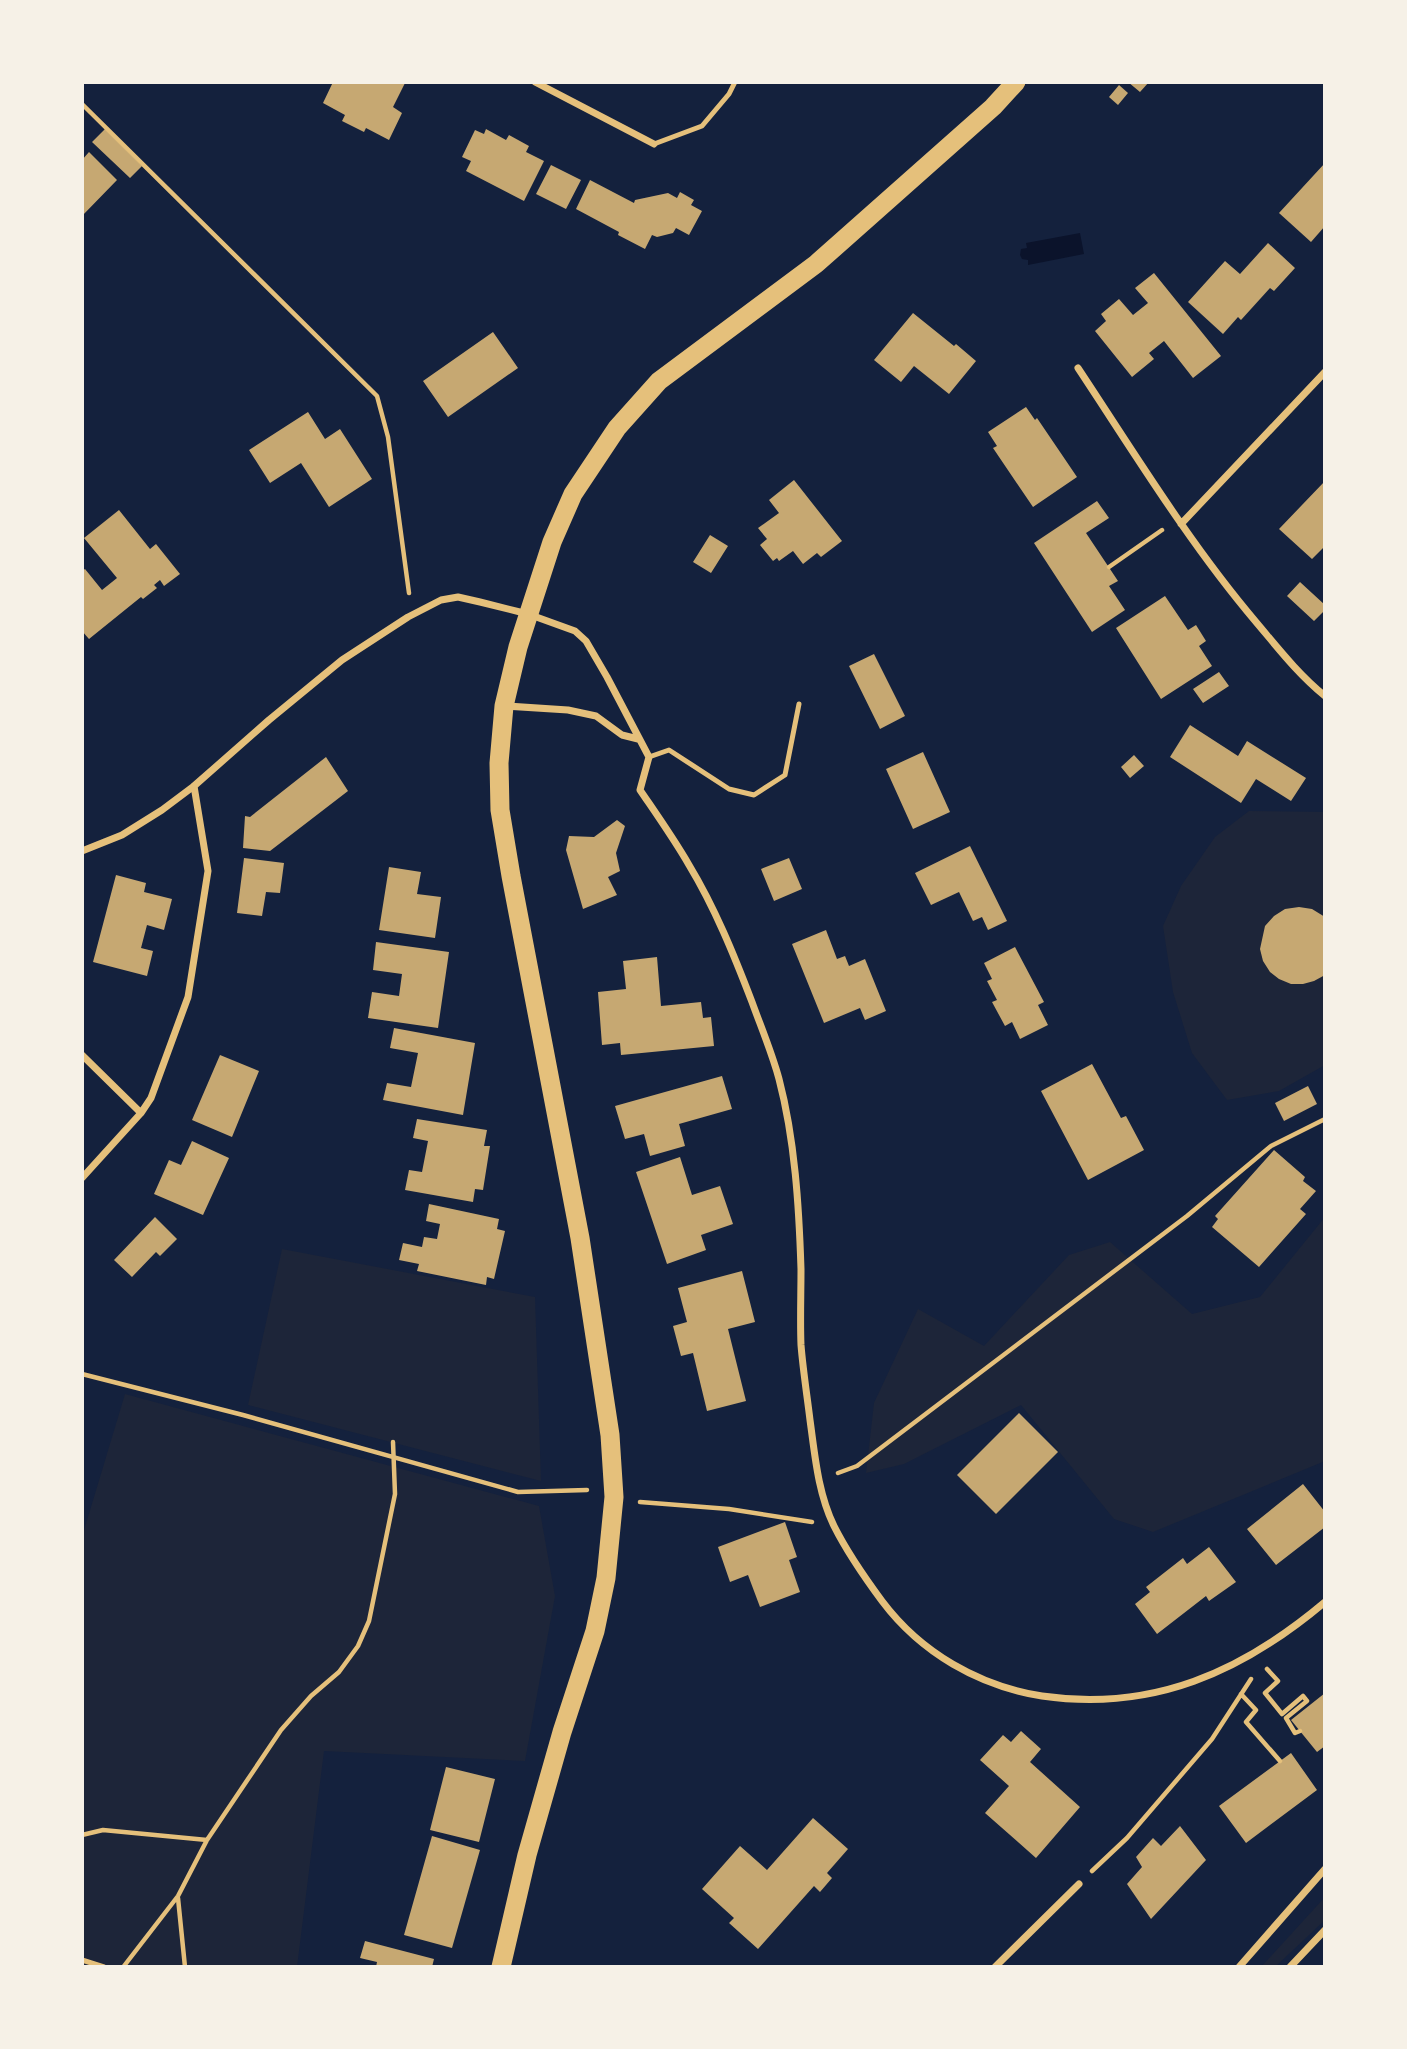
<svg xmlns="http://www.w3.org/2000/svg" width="1407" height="2049" font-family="'Space Grotesk',sans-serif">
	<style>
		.green { fill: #1d2539 }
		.water { fill: #0b132b }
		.building { fill: #c6a872 }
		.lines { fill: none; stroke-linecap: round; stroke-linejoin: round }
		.path { stroke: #e5c07b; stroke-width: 4.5 }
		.service { stroke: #e5c07b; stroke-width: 5 }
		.minor { stroke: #e5c07b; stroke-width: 7 }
		.trunk { stroke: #e5c07b; stroke-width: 19 }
	</style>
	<rect width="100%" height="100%" fill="#14213d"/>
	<path class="green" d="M1249 811 1325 812V1065L1279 1091 1227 1100 1192 1053 1173 992 1163 926 1181 886 1215 837Z
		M1325 1217V1461L1153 1532 1114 1519 1021 1405 904 1464 866 1473 874 1403 918 1309 984 1346 1069 1255 1110 1242 1192 1314 1260 1297Z
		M282 1249 535 1297 541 1481 248 1405Z
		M125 1394 539 1506 555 1596 525 1761 324 1751 297 1967H82V1537Z
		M1325 1897V1920L1275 1967H1261Z"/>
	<path class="water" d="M1080 233 1084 254 1028 265V260L1022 259 1020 255 1021 249 1027 248 1026 243Z"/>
	<path class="building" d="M333 82 405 83 393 107 402 113 389 140 366 128 364 132 342 121 345 115 323 103Z
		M1128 82H1149L1140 92Z
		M1119 85 1128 93 1118 105 1109 97Z
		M105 129 142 166 130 178 92 142Z
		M486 129 506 140 509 135 529 146 526 152 544 161 524 201 466 171 471 161 462 157 475 130 484 134Z
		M89 152 117 180 82 216V160Z
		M1325 163V226L1311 242 1279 213Z
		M551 165 581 180 566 209 536 194Z
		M590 180 634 203 635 200 668 193 677 198 680 192 694 200 691 205 702 211 689 235 676 228 673 233 657 237 652 235 645 249 618 235 619 232 576 209Z
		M1268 243 1295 268 1274 291 1270 288 1241 320 1238 317 1223 334 1188 302 1225 261 1240 274Z
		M1154 273 1221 356 1193 378 1164 341 1149 353 1154 359 1132 377 1095 331 1106 321 1101 314 1119 299 1133 315 1148 303 1135 288Z
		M913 313 954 346 956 344 976 361 949 394 914 366 901 382 874 360Z
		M493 332 518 368 448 417 423 381Z
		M1026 407 1035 420 1037 418 1077 477 1033 507 993 448 997 446 988 432Z
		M308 412 325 439 340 429 372 479 329 507 301 463 270 483 249 450Z
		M794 480 842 541 821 557 817 553 803 564 793 551 779 561 777 558 773 561 760 545 767 539 758 528 779 513 769 500Z
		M1325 481V546L1312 559 1279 529Z
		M1097 501 1109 518 1086 533 1118 581 1109 586 1125 610 1092 632 1034 543Z
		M119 510 150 549 156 544 180 574 164 586 160 580 154 585 157 588 143 599 141 597 89 639 82 631V571L85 569 102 590 117 578 84 538Z
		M710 535 728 546 711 573 693 562Z
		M1300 582 1325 605V610L1314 621 1287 596Z
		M1165 596 1188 630 1196 625 1206 641 1199 646 1212 666 1161 699 1116 628Z
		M874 654 905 716 880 729 849 666Z
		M1219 672 1229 686 1203 703 1193 689Z
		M1190 725 1238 756 1247 741 1306 778 1291 801 1256 779 1241 803 1170 757Z
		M923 752 950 812 913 829 886 769Z
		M1134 755 1144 766 1130 778 1121 767Z
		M326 757 348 791 270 851 243 848 245 816 250 817Z
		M617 820 625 826 616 853 620 871 608 877 617 895 583 909 566 850 569 836 594 837Z
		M970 846 1007 921 988 930 982 917 973 921 959 892 931 905 915 873Z
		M244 858 284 863 280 893 266 892 262 916 237 913Z
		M789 858 802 889 774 901 761 869Z
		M389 867 421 872 417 894 441 897 435 938 379 930Z
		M116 875 146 883 144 892 172 899 164 930 147 925 141 948 153 951 147 976 93 962Z
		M1299 907 1312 909 1325 917V975L1314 981 1303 984H1291L1279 979 1270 972 1263 961 1260 949 1265 926 1274 916 1285 909Z
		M826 930 837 959 845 956 849 966 865 959 886 1011 865 1020 860 1008 824 1023 792 944Z
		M376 942 449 952 438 1028 368 1018 372 992 399 996 402 974 373 970Z
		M1015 947 1044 1002 1038 1005 1048 1025 1020 1039 1012 1022 1005 1026 992 1002 997 1000 987 981 992 979 984 963Z
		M657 957 661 1006 701 1002 703 1018 711 1017 714 1046 621 1055 620 1043 602 1045 598 992 626 989 623 961Z
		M394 1028 475 1043 463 1115 383 1100 387 1083 411 1087 418 1053 390 1048Z
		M220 1055 259 1071 232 1137 192 1120Z
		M1092 1064 1121 1118 1126 1116 1144 1150 1088 1180 1041 1091Z
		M722 1076 732 1109 679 1124 685 1146 650 1156 644 1134 625 1139 615 1106Z
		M1308 1086 1317 1104 1284 1121 1275 1103Z
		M417 1119 487 1130 484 1146H490L483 1190 475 1189 473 1202 405 1190 409 1170 422 1172 428 1141 413 1138Z
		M192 1141 229 1158 203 1215 154 1194 169 1160 181 1165Z
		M1274 1150 1305 1177 1303 1181 1316 1191 1300 1209 1306 1214 1259 1267 1212 1227 1218 1219 1215 1216Z
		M680 1157 692 1195 720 1186 733 1224 701 1235 706 1250 667 1264 636 1172Z
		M429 1204 499 1219 497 1229 505 1231 494 1279 487 1277 486 1285 417 1271 419 1264 399 1260 403 1243 422 1247 424 1237 437 1239 440 1224 426 1221Z
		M155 1217 177 1239 160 1256 156 1252 132 1277 114 1260Z
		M742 1271 755 1322 728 1329 746 1401 707 1411 693 1353 681 1356 673 1326 687 1322 678 1288Z
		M1019 1413 1058 1452 996 1514 957 1475Z
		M1303 1484 1325 1512V1527L1276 1565 1247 1529Z
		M785 1522 797 1557 789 1560 800 1592 760 1607 748 1575 730 1582 718 1547Z
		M1209 1547 1236 1582 1209 1601 1206 1596 1157 1634 1135 1604 1150 1592 1146 1587 1183 1558 1187 1564Z
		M1325 1693V1746L1317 1752 1291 1720Z
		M1021 1731 1041 1749 1030 1762 1080 1807 1036 1858 985 1813 1009 1786 980 1760 1003 1735 1011 1742Z
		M1291 1753 1317 1790 1246 1843 1219 1806Z
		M446 1767 495 1779 479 1842 430 1830Z
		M813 1818 848 1849 827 1873 832 1878 820 1892 814 1886 758 1949 729 1923 734 1918 702 1889 740 1846 767 1870Z
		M1180 1826 1206 1860 1151 1919 1127 1884 1142 1867 1136 1857 1153 1838 1161 1846Z
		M432 1836 480 1850 452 1948 404 1935Z
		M365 1941 434 1959 432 1967H376L377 1962 360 1958Z"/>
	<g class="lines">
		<path class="path" d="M82 104 377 396 388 437 409 593
			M1109 567 1162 530
			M82 1374 243 1415 518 1492 587 1490
			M838 1473 857 1466 1187 1216 1271 1146 1325 1119
			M640 1502 729 1509 812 1522
			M1267 1669 1278 1681 1265 1693 1282 1714 1303 1696 1307 1701 1286 1718 1295 1733 1300 1731
			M1241 1694 1256 1710 1246 1722 1280 1761
			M82 1835 103 1830 207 1840
			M1092 1871 1127 1838 1212 1739 1251 1679
			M178 1898 185 1967
			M124 1966 178 1896 207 1840 281 1730 311 1696 339 1672 358 1646 369 1621 395 1494 393 1442"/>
		<path class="service" d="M654 144 702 126 729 94 735 82
			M649 757 669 750 729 789 754 795 785 775 799 704
			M82 1960 104 1967"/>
		<path class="minor" d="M535 82 654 144
			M1078 368C1135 454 1189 543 1256 622 1278 648 1298 674 1325 696
			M1181 524 1325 372
			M506 706 568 710 596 716 622 735 638 739
			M82 851 122 835 162 810 194 786 269 720 342 660 408 617 441 600 458 597 480 602 528 614 575 631 586 641 607 677 649 757 640 790C657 815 674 839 689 865 715 908 734 955 752 1002 761 1027 772 1053 779 1079 795 1140 799 1207 801 1269 801 1295 800 1320 801 1345 803 1370 807 1395 810 1420 815 1456 818 1493 834 1526 847 1552 865 1578 882 1601 921 1653 979 1686 1042 1696 1153 1712 1242 1672 1325 1602
			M82 1055 141 1113
			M82 1178 141 1113 151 1098 188 997 208 871 194 786
			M995 1967 1079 1884
			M1239 1967 1325 1869
			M1290 1967 1325 1930"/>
		<path class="trunk" d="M501 1967 527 1855 562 1732 595 1631 606 1578 614 1497 610 1435 580 1238 511 876 500 810 499 763 504 706 518 647 552 542 573 494 617 428 659 381 816 264 993 107 1016 82"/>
	</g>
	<rect width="1407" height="2049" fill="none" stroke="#f6f1e7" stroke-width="168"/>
</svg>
